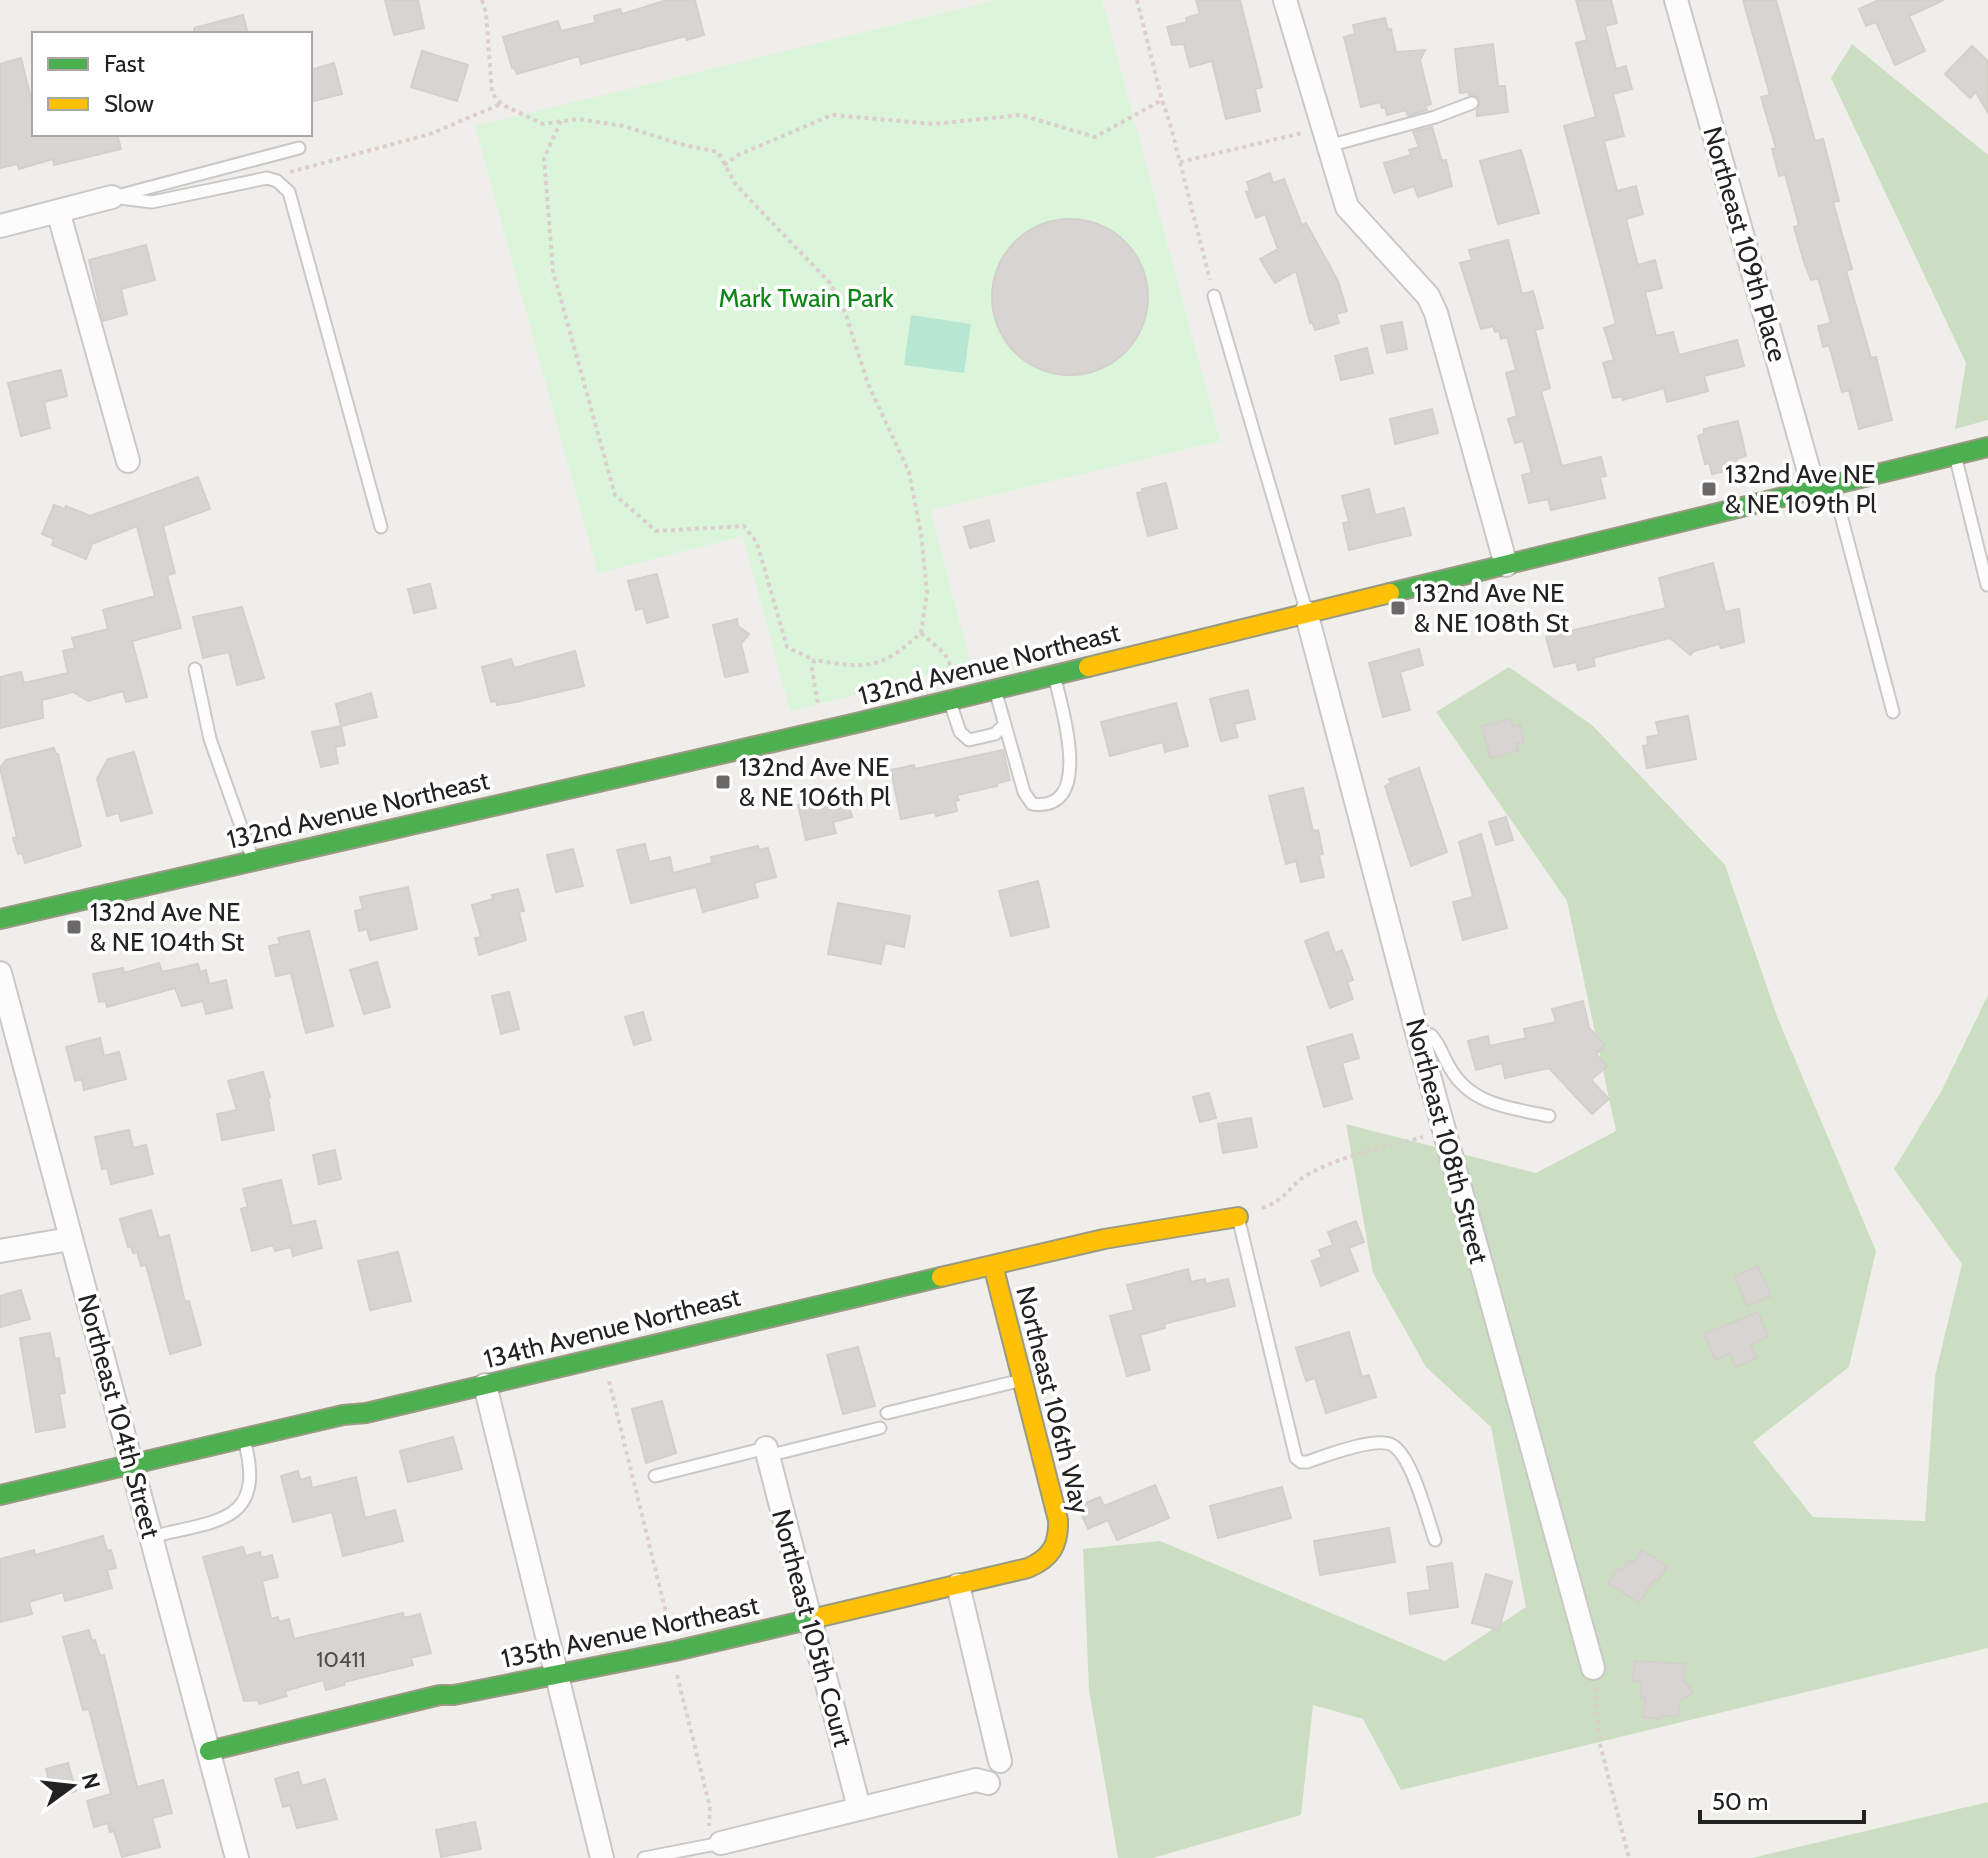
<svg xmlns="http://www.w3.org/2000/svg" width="1988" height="1858" font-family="Cabin,sans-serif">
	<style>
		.forest { fill: #cbdec1 }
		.park { fill: #daf5da }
		.pitch { fill: #b7e6d2 }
		.building { fill: #d7d4d2; stroke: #d3d0cc; stroke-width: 2 }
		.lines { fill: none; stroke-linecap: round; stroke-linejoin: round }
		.lane-casing { stroke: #c9c8c7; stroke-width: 15 }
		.street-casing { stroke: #c9c8c7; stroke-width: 26 }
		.fast-casing { stroke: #999a82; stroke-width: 22 }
		.slow-casing { stroke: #999a82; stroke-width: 22 }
		.path { stroke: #dccecd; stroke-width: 4; stroke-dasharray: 4 4; stroke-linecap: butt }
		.lane { stroke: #fdfcfc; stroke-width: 11 }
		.street { stroke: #fdfcfc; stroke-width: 22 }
		.fast { stroke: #4caf50; stroke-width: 18 }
		.slow { stroke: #ffc107; stroke-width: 18 }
		.poi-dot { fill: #6a6968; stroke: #fff; stroke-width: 3 }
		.labels { text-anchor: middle; stroke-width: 7; stroke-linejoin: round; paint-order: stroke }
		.number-label { font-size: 22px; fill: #4f4e4e }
		.street-label { font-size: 26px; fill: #222; stroke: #fff }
		.park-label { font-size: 26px; fill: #0c8416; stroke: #fff }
		.poi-label { font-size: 26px; fill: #222; stroke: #fff; text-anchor: start }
	</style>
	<rect width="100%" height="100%" fill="#f0eeeb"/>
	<path class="forest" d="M1852 44 1988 155V420L1955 429 1966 363 1831 78Z
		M1509 667 1592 725 1725 865 1778 1019 1876 1251 1849 1367 1753 1442 1813 1517 1925 1521 1935 1376 1962 1264 1894 1169 1942 1090 1988 995V1648L1401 1790 1363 1719 1313 1705 1301 1815 1153 1858H1118L1089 1690 1083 1549 1160 1541 1445 1661 1526 1607 1491 1427 1426 1367 1373 1273 1346 1124 1536 1173 1616 1131 1567 901 1436 712Z
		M1988 1802V1858H1752Z"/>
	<path class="park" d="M997 0H1102L1220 441 930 510 971 665 790 711 743 536 598 573 475 126Z"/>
	<path class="pitch" d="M911 315 971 324 964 373 904 365Z"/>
	<path class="building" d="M385 0H418L424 28 394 35Z
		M667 0H695L704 35 687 40 686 36 581 64 579 56 517 74 514 67 512 68 503 37 558 21 561 31 595 23 594 16 620 9 622 14Z
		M1196 0H1240L1262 87 1255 89 1260 111 1226 119 1212 61 1190 67 1184 44 1172 45 1167 27 1187 22 1186 18 1200 14Z
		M1576 0H1611L1617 23 1605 26 1616 69 1626 66 1632 89 1613 94 1624 136 1604 141 1617 191 1636 186 1643 214 1626 219 1638 265 1655 260 1662 288 1645 292 1656 336 1673 332 1679 355 1737 340 1744 366 1704 376 1708 391 1667 402 1664 388 1623 400 1622 396 1613 398 1603 363 1614 360 1604 328 1616 324 1564 126 1596 117 1576 43 1587 40Z
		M1743 0H1776L1815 141 1823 139 1839 201 1833 202 1852 269 1846 271 1871 358 1876 357 1892 420 1859 429 1849 390 1842 392 1829 345 1823 347 1818 326 1831 323 1818 278 1811 280 1804 262 1794 227 1799 225 1785 174 1779 176 1772 149 1776 148 1761 97 1770 95Z
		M1879 0H1944L1909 16 1925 51 1895 65 1876 22 1866 26 1859 9Z
		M243 15 248 34H194V28Z
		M1385 18 1388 30 1391 29 1396 52 1425 50 1420 60 1431 104 1425 106 1427 110 1408 116 1406 110 1387 115 1385 107 1382 108 1380 102 1361 107 1344 37 1355 34 1353 25Z
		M1493 44 1498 86H1505L1508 112 1477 116V110L1480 104 1478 97 1469 95V92L1460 93 1455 49Z
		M1972 46 1988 61V113L1976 92 1970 98 1945 74Z
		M422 51 468 65 457 101 411 87Z
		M21 58 34 110V134H117L121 149 54 165 53 159 19 169 17 164 0 168V64Z
		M334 63 342 94 310 102V70Z
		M1432 127 1442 161 1446 160 1452 186 1418 197 1414 186 1394 193 1384 163 1411 155 1409 150 1419 147 1413 132Z
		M1521 150 1539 213 1498 224 1480 161Z
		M1270 173 1273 183 1284 179 1302 225 1306 223 1338 281 1347 311 1336 314 1339 323 1315 330 1312 322 1310 323 1296 271 1275 283 1260 259 1278 249 1265 214 1256 218 1246 192 1250 191 1247 182Z
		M992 297a78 78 0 1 1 156 0a78 78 0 1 1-156 0Z
		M1508 240 1522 294 1533 291 1543 328 1535 330 1550 388 1541 391 1562 466 1601 457 1606 476 1600 477 1605 498 1551 510 1548 499 1529 503 1522 475 1532 473 1523 441 1515 443 1508 419 1517 416 1506 373 1516 370 1507 337 1501 339 1499 331 1495 332 1493 326 1481 329 1460 263 1472 260 1469 250Z
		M146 245 155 280 121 289 127 314 103 321 89 260Z
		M1402 322 1407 349 1387 353 1381 326Z
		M1367 348 1373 373 1341 380 1335 356Z
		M61 370 67 396 44 402 50 428 21 436 8 383Z
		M1432 409 1438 433 1395 444 1390 419Z
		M1738 421 1746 456 1736 459 1738 468 1712 474 1709 463 1705 464 1698 436 1704 434V429Z
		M198 477 210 509 163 526 175 573 167 575 181 628 132 641 147 697 126 702 123 691 88 701 73 692 42 700 43 718 0 728V677L21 672 24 683 68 673 63 651 75 648 72 638 108 629 103 610 155 596 137 526 92 544 86 559 52 545 54 539 42 534 54 505 65 509 66 506 90 516Z
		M1166 483 1177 528 1148 536 1137 493 1142 492V489Z
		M1369 489 1375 515 1404 508 1411 535 1349 550 1343 523 1349 522 1342 496Z
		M989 520 994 541 970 548 964 527Z
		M1713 563 1725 612 1739 609 1744 642 1721 648 1719 644 1694 651 1690 655 1670 638 1593 658 1595 666 1578 670 1576 662 1554 667 1546 637 1666 608 1659 578Z
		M657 574 668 617 647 623 643 608 636 610 628 581Z
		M430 584 436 608 414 613 408 589Z
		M242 607 264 678 237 685 229 652 203 658 193 617Z
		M737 619 738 626 749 634 741 644 748 672 725 677 713 625Z
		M1419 649 1423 665 1400 672 1410 710 1383 717 1369 663Z
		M575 651 584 686 516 702 497 705 496 701 491 702 482 667 511 659 514 668Z
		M1248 690 1255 719 1234 724 1238 737 1221 741 1210 699Z
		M371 693 377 717 341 726 336 704Z
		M1176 703 1188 746 1165 752 1163 742 1110 756 1101 722Z
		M1688 716 1696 759 1647 768 1643 746 1648 745 1647 737 1659 735 1656 722Z
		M1511 719 1513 727 1520 725 1524 742 1516 744 1518 751 1490 758 1482 726Z
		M341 726 345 745 335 747 338 763 321 767 312 732Z
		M54 748 56 754H58L81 846 25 863 22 853 18 854 13 838 17 837 0 768 6 760Z
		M1003 750 1010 780 997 783V786L957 795 959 800 955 801 957 811 936 816 935 812 901 819 891 770 914 765 915 769Z
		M134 752 152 813 121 821 119 813 107 816 97 779 108 759Z
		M1419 768 1447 852 1411 866 1385 786 1391 783 1389 779Z
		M1303 788 1313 831 1318 830 1323 854 1319 855 1324 877 1301 882 1296 861 1286 864 1269 796Z
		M846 794 852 817 833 822 836 833 806 840 798 805Z
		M1506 817 1513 840 1496 845 1489 822Z
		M1481 834 1507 928 1463 940 1453 902 1473 897 1459 842Z
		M645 844 649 862 670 857 673 873 712 863 711 857 758 846 759 850 768 848 776 877 754 883 758 897 703 912 696 887 631 903 617 850Z
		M573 849 583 886 556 892 547 855Z
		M1038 881 1049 927 1011 936 999 891Z
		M408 887 417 929 370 940 367 929 359 931 355 911 363 909 360 897Z
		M518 889 524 911 519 912 526 940 479 955 475 938 481 937 472 905 493 899 492 895Z
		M838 903 910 916 904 947 885 943 881 964 828 954Z
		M309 931 333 1026 306 1033 291 973 276 976 269 946 280 944 278 938Z
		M1328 932 1335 953 1342 950 1353 980 1347 982 1353 999 1330 1008 1305 941Z
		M377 962 390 1007 364 1014 350 970Z
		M159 963 162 972 198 964 200 972 206 970 209 984 226 980 232 1008 206 1014 203 1001 182 1006 175 988 107 1007 106 1001 99 1002 93 974 123 968 124 973Z
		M509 992 519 1029 501 1034 492 996Z
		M1583 1001 1589 1028 1605 1045 1596 1054 1607 1066 1591 1080 1609 1099 1592 1114 1549 1068 1505 1078 1502 1063 1476 1070 1468 1041 1488 1036 1490 1046 1526 1038 1524 1029 1556 1022 1552 1009Z
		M643 1012 651 1040 634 1045 625 1017Z
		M1352 1034 1359 1058 1342 1063 1352 1099 1324 1107 1307 1047Z
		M100 1038 104 1056 119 1052 126 1079 84 1090 82 1079 75 1081 66 1047Z
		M263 1072 270 1097 268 1098 274 1130 222 1140 217 1114 237 1110 228 1081Z
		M1209 1093 1216 1118 1200 1122 1193 1097Z
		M1251 1118 1257 1147 1223 1153 1218 1124Z
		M129 1130 133 1148 146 1145 153 1174 111 1184 107 1168 102 1169 95 1137Z
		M335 1150 341 1179 319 1184 313 1155Z
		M281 1180 292 1226 315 1221 322 1248 293 1256 291 1247 275 1251 273 1245 252 1251 241 1209 248 1207 243 1189Z
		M151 1210 159 1238 169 1235 185 1302 189 1301 201 1345 170 1354 146 1265 141 1266 137 1252 133 1253 131 1246 128 1247 120 1219Z
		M1356 1221 1364 1242 1349 1248 1358 1271 1321 1286 1312 1261 1322 1257 1319 1250 1333 1245 1328 1232Z
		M398 1252 411 1301 370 1310 358 1261Z
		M1758 1266 1771 1296 1747 1306 1735 1276Z
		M1188 1269 1191 1282 1205 1279 1206 1284 1228 1279 1235 1306 1164 1324 1165 1328 1140 1335 1150 1370 1127 1376 1110 1316 1134 1310 1127 1285Z
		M21 1290 30 1319 0 1327V1296Z
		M1758 1312 1768 1337 1751 1344 1757 1358 1736 1367 1730 1354 1715 1360 1704 1334Z
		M1349 1332 1362 1377 1369 1375 1376 1397 1326 1413 1315 1378 1306 1381 1296 1348Z
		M50 1333 55 1359 59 1358 65 1393 59 1394 65 1427 36 1432 20 1338Z
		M858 1347 875 1406 843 1414 827 1355Z
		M662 1401 676 1453 646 1463 632 1409Z
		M453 1437 462 1469 408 1482 400 1451Z
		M298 1471 300 1480 310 1477 312 1488 356 1477 365 1518 395 1510 403 1541 343 1556 332 1512 293 1522 281 1476Z
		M1155 1485 1169 1518 1117 1540 1108 1520 1088 1529 1078 1506 1100 1497 1104 1506Z
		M1282 1487 1291 1518 1218 1538 1210 1506Z
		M1389 1528 1395 1562 1320 1575 1314 1541Z
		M103 1536 107 1551 111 1550 116 1568 107 1570 112 1588 65 1601 63 1592 29 1602 32 1614 0 1622V1559L34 1550 35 1555Z
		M243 1547 246 1556 260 1552 261 1558 272 1555 278 1577 262 1581 271 1619 278 1617 279 1622 289 1619 294 1639 403 1613 404 1618 420 1614 431 1653 411 1658 413 1665 344 1682V1685L326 1690 323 1680 285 1691 287 1696 259 1704 258 1700 244 1701 203 1557Z
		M1642 1550 1667 1566 1658 1581 1655 1579 1639 1603 1608 1583 1618 1568 1623 1571 1629 1560 1634 1563Z
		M1452 1563 1458 1607 1410 1614 1408 1593 1430 1590 1427 1567Z
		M1486 1574 1512 1582 1499 1630 1472 1623Z
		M89 1630 92 1641 95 1640 100 1656 104 1655 137 1787 163 1780 172 1813 152 1818 160 1847 122 1857 114 1831 110 1832 108 1823 94 1827 87 1801 111 1794 89 1709 83 1710 63 1637Z
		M1635 1661 1685 1664 1683 1680 1693 1692 1680 1701 1678 1717 1662 1715 1661 1719 1643 1717 1645 1698H1640L1642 1682 1632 1681Z
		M68 1763 76 1791 53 1797 46 1769Z
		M298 1772 302 1786 325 1779 337 1819 297 1828 290 1805 283 1807 275 1779Z
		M475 1822 481 1849 441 1857 436 1830Z"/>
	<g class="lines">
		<g class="lane-casing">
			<path id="lane" d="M1328 146 1435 117 1472 103
				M121 195 299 148
				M112 197 152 202 267 178 277 181 289 192 381 527
				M1214 296 1306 610
				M1956 459 1987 585
				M1834 489 1893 712
				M195 669 210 739 253 860
				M996 693 1024 792 1032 804C1094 813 1063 712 1055 679
				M950 702 960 732 969 740 995 734 1004 725
				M1418 1036 1431 1035C1441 1046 1443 1057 1450 1068 1471 1105 1510 1108 1549 1116
				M1239 1221 1296 1458 1301 1462H1307C1325 1456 1376 1436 1392 1445 1412 1456 1427 1517 1435 1540
				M887 1413 1022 1380
				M767 1456 880 1428
				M655 1476 766 1448
				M151 1537C217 1520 267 1524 244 1439
				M644 1858 721 1843"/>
		</g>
		<g class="street-casing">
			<path id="street" d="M1285 0 1347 207 1428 296 1436 313 1506 565
				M1676 0 1814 489
				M58 211 128 461
				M0 226 112 197
				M1306 612 1418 1036 1593 1668
				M0 973 237 1858
				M0 1251 70 1239
				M485 1385 602 1858
				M766 1448 859 1808
				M958 1585 1000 1761
				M721 1843 976 1780 988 1783"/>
		</g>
		<g class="fast-casing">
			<path id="fast" d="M1390 593 1988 447
				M0 919 852 724 1088 667
				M0 1495 343 1415 366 1413 941 1277
				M209 1751 440 1695H454L675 1651 820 1617"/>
		</g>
		<g class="slow-casing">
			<path id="slow" d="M1088 667 1390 593
				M941 1277 1104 1239 1238 1217
				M820 1617 1028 1568C1051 1558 1059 1545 1058 1520L993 1265"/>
		</g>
		<path class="path" d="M482 0 486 13 492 93 501 104 543 124 578 119 624 126 680 144 718 152 736 185 830 283 845 312 868 384 909 472 921 534 927 592 921 633C880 670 867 669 814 660L812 670 818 704
			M1137 0 1162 100
			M561 121 544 158 553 271 615 495 656 531 744 526 757 543 787 647 814 660
			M1180 162 1302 133
			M724 165 738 155 832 115 933 124 1021 115 1095 137 1162 100 1171 127 1210 280
			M290 172 430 134 501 104
			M921 633 944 653 955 674
			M1262 1208C1288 1199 1289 1185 1307 1175 1342 1155 1385 1147 1423 1137
			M609 1381 669 1625
			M677 1675 710 1807 709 1826
			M1595 1688 1600 1744 1629 1858"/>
		<use href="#lane" class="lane"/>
		<use href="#street" class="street"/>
		<use href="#fast" class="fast"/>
		<use href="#slow" class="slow"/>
	</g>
	<g class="poi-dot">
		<rect x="1701" y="481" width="16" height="16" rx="4"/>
		<rect x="1390" y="600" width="16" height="16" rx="4"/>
		<rect x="715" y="774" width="16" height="16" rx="4"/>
		<rect x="66" y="919" width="16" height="16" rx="4"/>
	</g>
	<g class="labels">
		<g class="number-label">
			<text x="341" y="1667">10411</text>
		</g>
		<g class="street-label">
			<text transform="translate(1745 244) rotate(74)" y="9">Northeast 109th Place</text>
			<text transform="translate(989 664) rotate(-14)" y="9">132nd Avenue Northeast</text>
			<text transform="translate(358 810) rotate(-13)" y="9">132nd Avenue Northeast</text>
			<text transform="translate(1447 1141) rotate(75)" y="9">Northeast 108th Street</text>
			<text transform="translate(612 1328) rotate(-14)" y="9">134th Avenue Northeast</text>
			<text transform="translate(1053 1400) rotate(76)" y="9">Northeast 106th Way</text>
			<text transform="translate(119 1416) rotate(75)" y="9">Northeast 104th Street</text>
			<text transform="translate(812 1628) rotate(75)" y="9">Northeast 105th Court</text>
			<text transform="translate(630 1632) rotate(-12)" y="9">135th Avenue Northeast</text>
		</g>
		<g class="park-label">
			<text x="806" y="307">Mark Twain Park</text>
		</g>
		<g class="poi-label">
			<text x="1725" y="483">132nd Ave NE<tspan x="1725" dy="30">&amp; NE 109th Pl</tspan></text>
			<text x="1414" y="602">132nd Ave NE<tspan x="1414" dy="30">&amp; NE 108th St</tspan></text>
			<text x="739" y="776">132nd Ave NE<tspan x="739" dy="30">&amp; NE 106th Pl</tspan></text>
			<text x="90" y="921">132nd Ave NE<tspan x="90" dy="30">&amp; NE 104th St</tspan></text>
		</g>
	</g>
	<rect x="32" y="32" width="280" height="104" fill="#ffffff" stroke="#a7a7a7" stroke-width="2"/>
	<rect x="48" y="58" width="40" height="12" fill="#4caf50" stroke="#a7a7a7" stroke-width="2"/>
	<text x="104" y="72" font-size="24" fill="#222222">Fast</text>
	<rect x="48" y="98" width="40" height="12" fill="#ffc107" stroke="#a7a7a7" stroke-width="2"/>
	<text x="104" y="112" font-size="24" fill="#222222">Slow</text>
	<g transform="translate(72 1786) rotate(75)" stroke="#ffffff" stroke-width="6" paint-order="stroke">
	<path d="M0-6L14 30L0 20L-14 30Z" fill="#222222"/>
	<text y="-12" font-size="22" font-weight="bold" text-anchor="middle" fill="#222222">N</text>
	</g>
	<path d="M1700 1810v12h164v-12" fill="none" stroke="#222222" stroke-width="4"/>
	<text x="1712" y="1810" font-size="24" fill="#222222" stroke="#ffffff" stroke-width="6" paint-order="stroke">50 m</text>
</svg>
